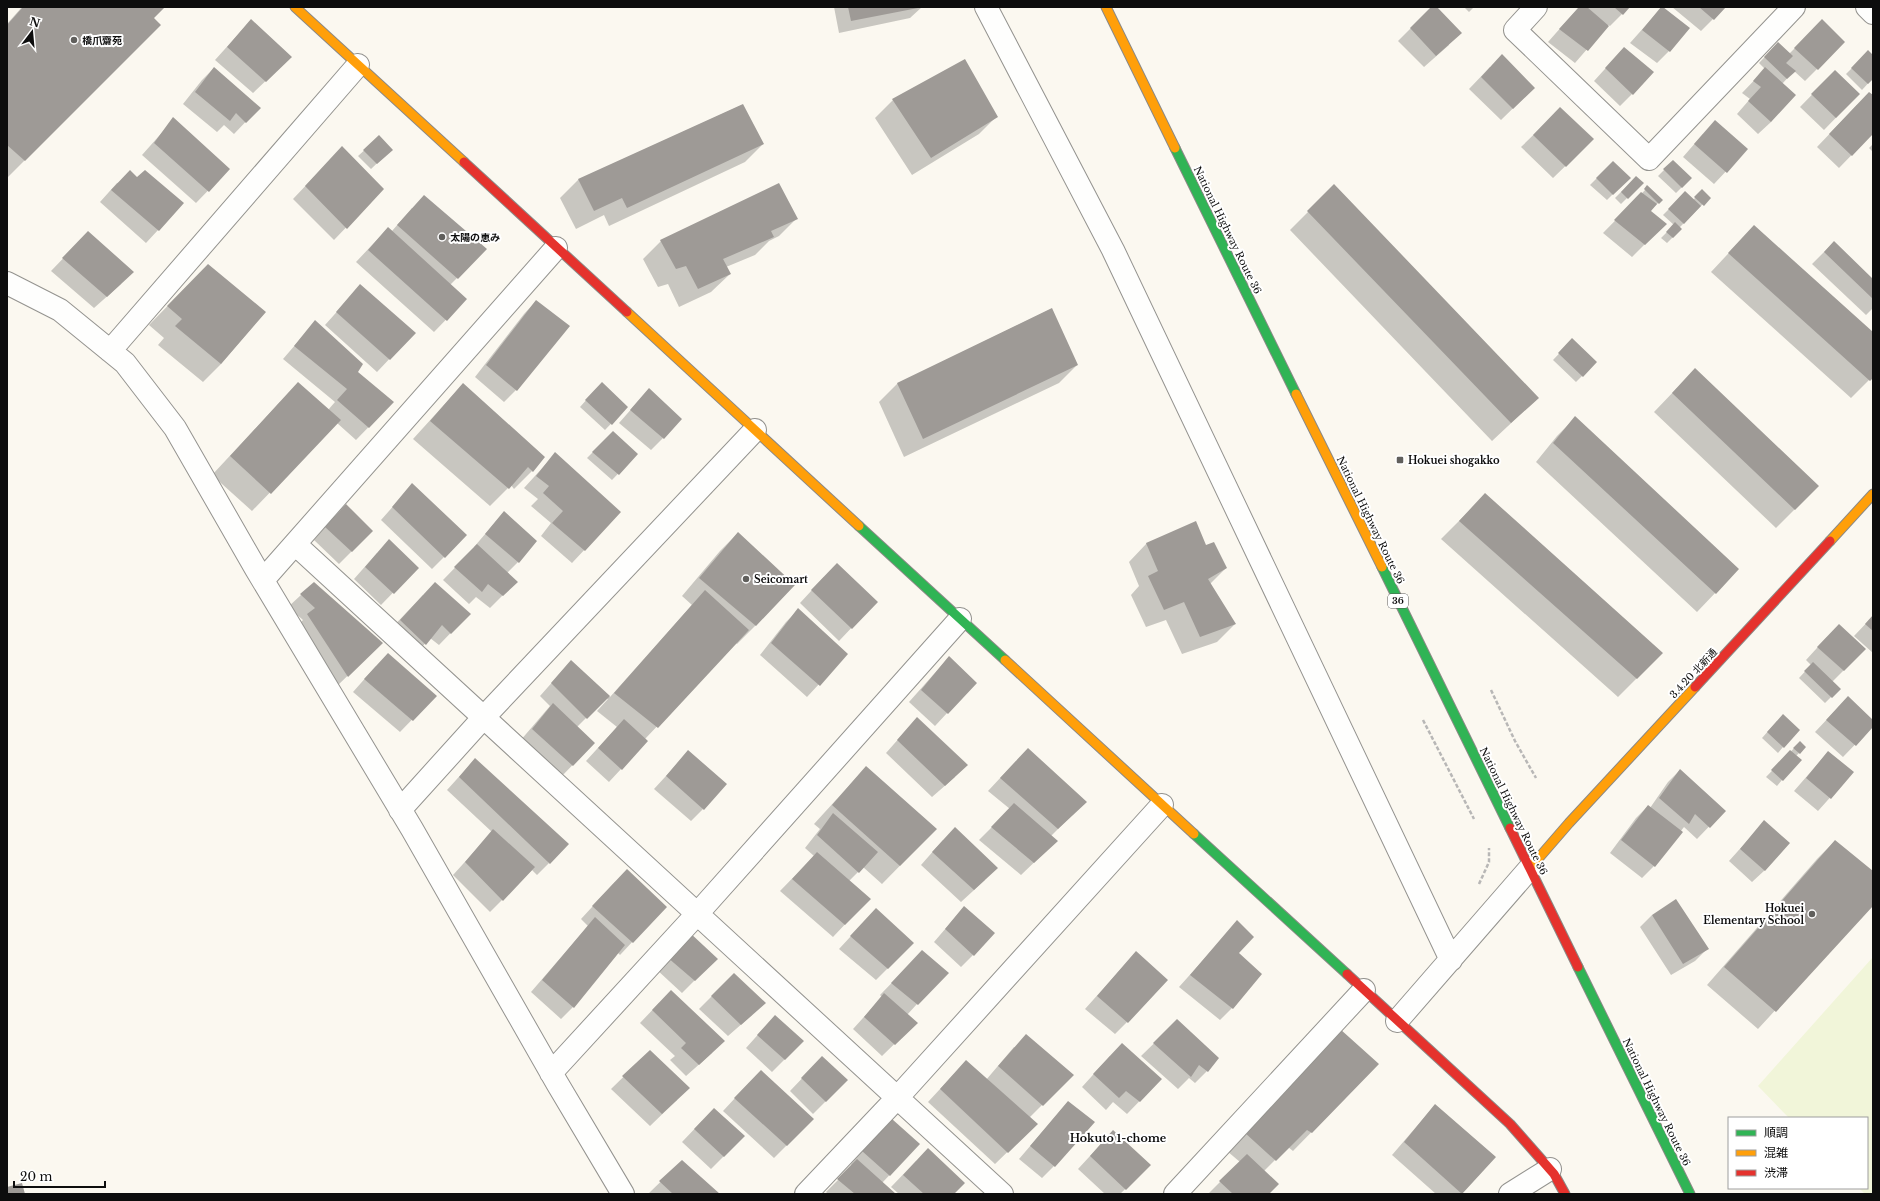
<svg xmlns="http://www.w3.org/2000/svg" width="1880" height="1201" font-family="'Libre Baskerville','Noto Sans JP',serif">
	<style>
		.pitch { fill: #f1f5d9 }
		.shadow { fill: #0003 }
		.building { fill: #9e9a96 }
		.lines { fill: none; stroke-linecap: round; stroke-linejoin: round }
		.street-casing { stroke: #94938f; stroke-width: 24 }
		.fast-casing { stroke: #8b8986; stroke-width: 11 }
		.slow-casing { stroke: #8b8986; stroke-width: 11 }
		.jam-casing { stroke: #8b8986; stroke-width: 11 }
		.path { stroke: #b8b7b6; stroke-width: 2.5; stroke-dasharray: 4 2; stroke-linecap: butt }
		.street { stroke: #fefefd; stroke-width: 22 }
		.fast { stroke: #30b455; stroke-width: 9 }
		.slow { stroke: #ff9f0a; stroke-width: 9 }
		.jam { stroke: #e5322d; stroke-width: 9 }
		.poi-dot { fill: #605f5c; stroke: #fff; stroke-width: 1.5 }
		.labels { text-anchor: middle; stroke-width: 4; stroke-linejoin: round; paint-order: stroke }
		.shield { fill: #fff; stroke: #565656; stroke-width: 1 }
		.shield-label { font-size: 9px; font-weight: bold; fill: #0d0d0d }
		.poi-label { font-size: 10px; font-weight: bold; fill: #0d0d0d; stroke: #fff; text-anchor: start }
		.street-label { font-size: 10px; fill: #0d0d0d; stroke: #fff }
		.neighbourhood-label { font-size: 11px; font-weight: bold; fill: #0d0d0d; stroke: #fff }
	</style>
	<rect width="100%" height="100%" fill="#fbf8f0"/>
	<path class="pitch" d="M1873 957V1194H1865L1859 1188H1867V1118H1789L1758 1086Z"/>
	<path class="shadow" d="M22 7H164L153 18 160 25 7 178V24Z
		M834 7H922L910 18 839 33Z
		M1432 7H1435L1449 45 1424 67 1398 41Z
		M1464 7H1474L1469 12Z
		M1579 7H1629L1610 26 1608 25 1575 63 1548 42Z
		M1662 7 1669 51 1657 63 1630 43Z
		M1672 7H1725L1701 31Z
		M251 20 291 57 253 93 215 60Z
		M1810 33 1844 42 1805 81 1794 71 1782 84 1771 122 1758 134 1737 114 1750 99 1742 93 1765 69 1759 63 1778 43 1789 54Z
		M1624 48 1632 94 1620 106 1594 81Z
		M1868 52 1873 57V78L1862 90 1846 74Z
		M1490 67 1534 88 1501 120 1469 89Z
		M214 68 259 108 234 134 224 125 217 132 183 104 202 80Z
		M1835 71 1859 94 1824 130 1800 107Z
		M1873 97V133L1839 168 1817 147 1857 105Z
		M893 100 997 116 979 134 912 175 875 118Z
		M742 105 763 144 745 162 609 226 604 215 576 229 560 198 578 180Z
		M1560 109 1580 152 1553 178 1521 147Z
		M174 119 229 169 196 203 142 155Z
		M1703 134 1747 149 1714 184 1683 157Z
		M379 137 391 150 371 169 358 156Z
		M1873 144V152L1869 148Z
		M330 160 383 189 334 240 293 199Z
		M1673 161 1682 187 1676 193 1658 176Z
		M1613 162 1629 178 1607 200 1590 185Z
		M1636 177 1642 183 1621 204 1615 198Z
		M137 179 183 203 146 243 100 202 117 183Z
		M1334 186 1538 398 1492 441 1290 230Z
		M1648 187 1661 200 1650 211 1653 236 1632 257 1603 233Z
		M1702 191 1709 198 1679 228 1681 229 1667 243 1661 238 1674 225 1663 215 1685 193 1693 200Z
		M412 208 486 249 450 285 466 299 434 332 356 262 388 228 392 231Z
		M797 218 779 236 769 241 755 255 726 267 730 274 711 292 679 307 668 284 658 287 643 259 661 241Z
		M1754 226 1873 334V376L1851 398 1711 272Z
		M1834 242 1873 280V308L1866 315 1812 264Z
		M76 245 121 284 94 308 51 271Z
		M190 283 265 312 221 364 203 382 158 345 164 338 149 325Z
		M360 286 414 333 377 372 325 325Z
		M536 301 516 390 504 402 475 377 524 314Z
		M1051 309 1077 365 1059 383 904 457 879 402 897 384Z
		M315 322 356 372 393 402 356 440 337 423 252 511 212 475 280 402 328 410 335 402 283 359Z
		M1572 340 1596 362 1576 382 1553 360Z
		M463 384 532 471 514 489 511 485 490 506 413 439Z
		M1677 388 1818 486 1776 528 1654 412Z
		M596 389 627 407 605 430 580 407Z
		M649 389 663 438 651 450 619 423Z
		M1575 418 1738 569 1697 612 1536 462 1557 436Z
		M613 432 636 455 612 480 587 458Z
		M555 454 620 512 572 563 541 536 551 523 531 506 538 499 524 488Z
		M412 485 466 535 432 569 381 520Z
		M504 512 518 562 507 573 516 582 490 608 476 597 469 604 443 580 475 547H474Z
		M1467 513 1662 653 1618 697 1441 539Z
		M334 517 372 531 339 564 314 540Z
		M738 533 794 585 755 626 737 644 736 643 645 739 647 741 609 782 586 761 617 727 597 711 608 699 606 698 577 727 594 743 560 778 520 741 550 706 540 696 571 661 610 697 692 605 682 596 720 551Z
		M1147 543 1206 546 1226 568 1210 584 1235 624 1217 642 1182 654 1166 620 1146 627 1131 595 1139 586 1129 562Z
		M377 553 417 568 381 605 354 579Z
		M824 577 876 602 839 641 800 603Z
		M314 583 369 655 335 688 296 627 303 620 288 607Z
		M423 595 469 614 439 645 430 638 413 657 388 632Z
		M798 610 847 654 807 697 760 655 786 622Z
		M1873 616V653L1854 636Z
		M1827 637 1865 649 1832 682 1839 689 1825 703 1799 678 1811 665 1806 660Z
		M949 657 975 683 935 726 909 702Z
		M376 666 435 696 400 732 353 692Z
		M1848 697 1873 722V726L1843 757 1815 732Z
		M917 718 955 777 932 797 886 753Z
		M1777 721 1783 747 1778 753 1762 738Z
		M1800 742 1805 747 1796 756 1782 780 1777 786 1766 777Z
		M688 752 703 809 691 821 654 789Z
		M1828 752 1853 772 1818 811 1794 791Z
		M475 759 549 863 537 875 532 870 490 912 453 875 492 832 447 790Z
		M1016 761 1085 802 1051 836 1044 853 1021 875 979 840 1010 809 988 791Z
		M866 767 936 829 882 884 863 867 849 881 869 899 833 937 780 891 814 856 805 848 820 829 814 824Z
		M1680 770 1724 811 1697 839 1684 827 1654 866 1642 878 1610 853 1636 818 1648 806 1650 808 1668 782Z
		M1764 822 1765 870 1752 882 1729 861Z
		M943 840 985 880 961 902 921 865Z
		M1835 841 1873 872V904L1758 1029 1707 985 1817 859Z
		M615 882 665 907 620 955 618 953 573 1007 561 1019 531 992 588 926 581 919Z
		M964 907 973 955 961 967 934 942Z
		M1652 915 1707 949 1695 961 1671 975 1640 927Z
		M864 922 913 943 876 980 839 949Z
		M1237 922 1238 953 1232 1008 1220 1020 1179 987Z
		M677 946 716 959 682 993 656 969Z
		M1136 952 1127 1022 1115 1034 1085 1009Z
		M910 964 917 1004 907 1015 916 1023 882 1056 853 1029 882 997 880 995Z
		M734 974 752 1015 728 1036 699 1009Z
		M659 1003 712 1053 686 1076 670 1060 675 1056 640 1023Z
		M1177 1021 1207 1071 1195 1083 1189 1078 1178 1089 1141 1056Z
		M763 1029 791 1053 772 1072 746 1048Z
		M1014 1047 1072 1075 1029 1118 1024 1136 995 1164 928 1102 966 1061 986 1080Z
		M1322 1049 1378 1064 1293 1151 1288 1147 1264 1171 1268 1194H1208L1240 1162 1227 1151Z
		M650 1051 677 1100 650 1126 611 1089Z
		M1110 1056 1161 1079 1127 1114 1113 1102 1106 1110 1082 1087Z
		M810 1070 847 1080 813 1114 790 1091Z
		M749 1083 813 1119 774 1158 723 1111Z
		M1068 1102 1054 1166 1042 1178 1019 1159Z
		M1435 1105 1495 1157 1461 1194H1436L1392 1155Z
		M702 1121 744 1136 711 1169 682 1142Z
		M1113 1131 1150 1165 1120 1194H1105L1078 1169Z
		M880 1132 919 1144 882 1183 895 1194H828L826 1192 852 1166 851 1164Z
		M682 1161 718 1194H648Z
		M916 1161 953 1194H899L891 1187Z"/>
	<path class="building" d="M23 7H165L154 18 161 25 25 161 7 145V25Z
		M848 7H918V8L851 21Z
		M1431 7H1437L1462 33 1436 56 1410 28Z
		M1579 7H1587L1609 26 1588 51 1559 29Z
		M1614 7H1630L1623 15Z
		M1661 7H1663L1690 28 1670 52 1642 30Z
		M1699 7H1726L1714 20Z
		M251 19 292 57 266 82 227 47Z
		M1822 19 1845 42 1818 70 1794 48Z
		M1778 42 1793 56 1786 63 1796 71 1787 79 1764 57Z
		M1624 47 1654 72 1633 95 1605 68Z
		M1868 50 1873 55V79L1868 84 1851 68Z
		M1502 54 1535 88 1513 109 1481 77Z
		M965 59 998 117 931 158 892 99Z
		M214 67 261 108 246 123 236 113 230 121 195 92Z
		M1765 67 1796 95 1771 122 1748 101 1761 87 1753 81Z
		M1835 70 1860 94 1836 118 1811 94Z
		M1869 92 1873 95V134L1852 156 1829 134Z
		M743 104 764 144 627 208 622 198 594 211 578 179Z
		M1560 107 1594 139 1566 167 1533 135Z
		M173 117 230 169 209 192 154 143Z
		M1715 120 1748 149 1727 173 1694 144Z
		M379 135 393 150 377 164 363 150Z
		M342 146 384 189 347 229 305 186Z
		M1673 160 1692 178 1682 188 1663 169Z
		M1613 161 1631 178 1613 195 1596 178Z
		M130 170 137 177 145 170 184 203 159 231 111 190Z
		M1636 176 1644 183 1628 199 1621 192Z
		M779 183 798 219 771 231 774 237 723 259 731 274 698 289 686 266 676 269 660 240Z
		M1334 184 1539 398 1511 423 1307 211Z
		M1647 185 1663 200 1659 204 1644 189Z
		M1702 189 1711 198 1704 206 1694 197Z
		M1685 191 1701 206 1684 224 1668 209Z
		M1641 192 1657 204 1651 211 1667 224 1645 245 1614 220Z
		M424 195 487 249 458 279 397 225Z
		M1675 222 1682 229 1673 238 1666 232Z
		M1754 225 1873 332V378L1870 381 1728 253Z
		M388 227 467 299 447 321 368 250Z
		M88 231 134 272 107 297 62 258Z
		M1834 241 1873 279V299L1824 252Z
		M208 264 266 312 221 364 175 326 182 319 167 306Z
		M360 284 416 333 390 360 336 312Z
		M536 300 570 326 517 391 486 365Z
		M1052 308 1078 365 923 439 897 383Z
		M315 320 363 364 358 372 394 402 369 428 337 400 347 389 294 346Z
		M1572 338 1597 362 1583 377 1558 353Z
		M1695 368 1819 486 1795 510 1672 393Z
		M298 382 341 420 271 494 230 456Z
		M602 382 628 407 612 425 585 400Z
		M463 383 545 457 533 472 528 467 509 489 430 421Z
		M649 388 682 419 664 439 630 410Z
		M1575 416 1739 569 1716 594 1553 443Z
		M613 431 638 454 619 475 592 452Z
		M555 452 621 512 585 551 552 523 563 511 543 493 549 486 536 476Z
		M412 483 467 535 445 558 392 507Z
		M1485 493 1663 653 1637 679 1459 521Z
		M346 504 373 531 352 552 325 527Z
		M504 511 537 541 519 563 485 534Z
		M1196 521 1206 545 1214 542 1227 568 1208 579 1236 624 1200 637 1184 602 1164 610 1148 576 1158 571 1146 543Z
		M738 532 795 585 756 626 699 578Z
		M389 539 419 568 394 594 365 567Z
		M477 544 518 582 503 596 488 584 482 592 454 567Z
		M837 563 878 602 852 629 811 590Z
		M314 582 383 643 348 677 307 614 315 608 300 594Z
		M435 582 471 614 451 634 442 625 426 645 400 620Z
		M705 590 749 630 658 728 614 693Z
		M798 608 848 654 820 686 771 643Z
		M1873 615V631L1865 624Z
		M1839 624 1866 649 1844 671 1817 647Z
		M388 653 437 696 413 721 364 679Z
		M949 656 977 683 948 714 921 690Z
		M571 660 610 696 587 719 551 683Z
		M1813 662 1841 689 1832 698 1804 671Z
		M1848 696 1873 720V727L1856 746 1826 720Z
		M553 703 595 743 573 766 532 729Z
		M1783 714 1800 730 1784 748 1767 732Z
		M917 717 968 765 945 786 897 740Z
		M624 719 648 741 622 770 598 748Z
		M1800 741 1806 747 1800 754 1793 748Z
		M1028 748 1087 802 1058 829 1000 778Z
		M688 750 727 784 704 810 666 776Z
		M1790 750 1802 760 1783 781 1771 770Z
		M1828 751 1854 772 1831 799 1806 778Z
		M475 758 569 844 550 864 459 777Z
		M866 766 937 829 900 866 832 805Z
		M1680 769 1726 811 1710 828 1695 814 1689 824 1659 798Z
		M1014 803 1058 841 1034 863 991 827Z
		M1648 805 1683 832 1655 867 1621 840Z
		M833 813 878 852 859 873 817 835Z
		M1764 820 1790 843 1765 871 1740 849Z
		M955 827 998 868 974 890 932 852Z
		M493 829 535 867 503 901 465 862Z
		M1835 840 1873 871V906L1776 1012 1724 967Z
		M817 852 871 899 845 925 792 879Z
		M627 869 667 907 633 943 592 906Z
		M1676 899 1709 949 1683 964 1652 915Z
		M964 906 995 933 974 956 945 929Z
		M876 908 914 943 888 969 850 936Z
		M595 917 625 945 574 1008 542 980Z
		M1237 920 1254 937 1239 953 1262 974 1233 1009 1190 975Z
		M689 932 718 959 695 981 667 957Z
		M922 950 949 973 918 1005 891 983Z
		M1136 951 1168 980 1128 1023 1097 996Z
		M734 973 766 1003 741 1025 711 996Z
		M671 990 725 1041 699 1065 681 1048 686 1043 652 1010Z
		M884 993 918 1023 895 1045 864 1017Z
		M775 1015 804 1041 785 1060 757 1035Z
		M1177 1019 1219 1058 1208 1072 1199 1065 1191 1077 1153 1043Z
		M1340 1029 1379 1064 1312 1133 1307 1130 1276 1161 1244 1132Z
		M1026 1034 1074 1075 1043 1106 998 1066Z
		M1122 1043 1162 1079 1140 1102 1126 1091 1119 1098 1093 1074Z
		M650 1050 690 1088 662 1114 622 1076Z
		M822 1056 848 1080 826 1102 801 1078Z
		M966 1060 1038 1124 1008 1153 940 1089Z
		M761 1070 814 1119 787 1146 734 1098Z
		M1068 1101 1095 1122 1055 1167 1030 1146Z
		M1435 1104 1496 1157 1462 1194 1404 1142Z
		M714 1108 745 1136 724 1157 694 1129Z
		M892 1119 920 1144 890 1176 862 1151Z
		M1113 1130 1151 1165 1126 1190 1090 1156Z
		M928 1148 965 1183 954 1194H924L903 1175Z
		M1247 1154 1279 1184 1269 1194H1233L1219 1181Z
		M857 1159 896 1194H855L837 1179Z
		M682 1160 720 1194H673L659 1181Z
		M22 1183 25 1194H7V1187Z"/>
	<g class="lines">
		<g class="street-casing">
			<path id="street" d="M986 7 1113 250 1451 960
				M1536 7 1515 30 1649 159 1794 7
				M1867 7 1873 13
				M7 283 60 310 125 363 175 428 256 569 412 829 557 1083 623 1194
				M110 351 358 65
				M295 544 1002 1194
				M263 580 556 248
				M400 810 484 717 755 430
				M1397 1021 1530 868
				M551 1073 697 914 960 619
				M806 1194 897 1098 1162 805
				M1175 1194 1364 990
				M1510 1194 1550 1169"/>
		</g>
		<g class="fast-casing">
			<path id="fast" d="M1175 148 1296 394
				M859 526 1005 660
				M1382 567 1510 828
				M1194 834 1347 974
				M1578 967 1690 1194"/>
		</g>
		<g class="slow-casing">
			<path id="slow" d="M295 7 464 162
				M1106 7 1175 148
				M627 312 859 526
				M1296 394 1382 567
				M1830 541 1873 494
				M1005 660 1194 834
				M1530 868 1569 823 1695 687"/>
		</g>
		<g class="jam-casing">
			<path id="jam" d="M464 162 627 312
				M1695 687 1830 541
				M1510 828 1578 967
				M1347 974 1510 1124 1554 1174 1565 1194"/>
		</g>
		<path class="path" d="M1491 690 1515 741 1536 778
			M1423 720 1474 819
			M1479 884 1489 862V848"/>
		<use href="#street" class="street"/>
		<use href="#fast" class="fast"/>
		<use href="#slow" class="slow"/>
		<use href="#jam" class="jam"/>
	</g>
	<g class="poi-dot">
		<circle cx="74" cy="40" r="4"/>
		<circle cx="442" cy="237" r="4"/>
		<rect x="1396" y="456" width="8" height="8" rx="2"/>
		<circle cx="746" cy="579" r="4"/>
		<circle cx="1812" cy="914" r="4"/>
	</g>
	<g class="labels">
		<rect class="shield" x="1388" y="594" width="20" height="14" rx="3"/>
		<g class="shield-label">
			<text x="1398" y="604">36</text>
		</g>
		<g class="poi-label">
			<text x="82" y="44">橋爪齋苑</text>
			<text x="450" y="241">太陽の恵み</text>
			<text x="1408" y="464">Hokuei shogakko</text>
			<text x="754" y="583">Seicomart</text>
			<text x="1804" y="912" text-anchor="end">Hokuei<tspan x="1804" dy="12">Elementary School</tspan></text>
		</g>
		<g class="street-label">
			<text transform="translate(1228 230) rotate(64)" y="4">National Highway Route 36</text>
			<text transform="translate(1371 520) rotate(64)" y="4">National Highway Route 36</text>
			<text transform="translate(1693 673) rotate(-47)" y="4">3.4.20 北新通</text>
			<text transform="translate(1514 811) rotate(64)" y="4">National Highway Route 36</text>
			<text transform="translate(1657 1102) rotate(64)" y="4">National Highway Route 36</text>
		</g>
		<g class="neighbourhood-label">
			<text x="1118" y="1142">Hokuto 1-chome</text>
		</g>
	</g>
	<rect width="1880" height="1201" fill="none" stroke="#0d0d0d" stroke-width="16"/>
	<rect x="1728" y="1117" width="140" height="72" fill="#ffffff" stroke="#9e9e9e"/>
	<rect x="1736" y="1130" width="20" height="6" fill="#30b455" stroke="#9e9e9e"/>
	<text x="1764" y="1137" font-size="12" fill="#0d0d0d">順調</text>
	<rect x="1736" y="1150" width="20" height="6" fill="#ff9f0a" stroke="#9e9e9e"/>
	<text x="1764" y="1157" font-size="12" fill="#0d0d0d">混雑</text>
	<rect x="1736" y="1170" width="20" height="6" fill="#e5322d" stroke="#9e9e9e"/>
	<text x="1764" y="1177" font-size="12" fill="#0d0d0d">渋滞</text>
	<g transform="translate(32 32) rotate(16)" stroke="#ffffff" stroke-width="3" paint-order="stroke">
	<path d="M0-3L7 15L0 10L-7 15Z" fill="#0d0d0d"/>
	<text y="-6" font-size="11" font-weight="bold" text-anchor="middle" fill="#0d0d0d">N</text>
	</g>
	<path d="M14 1181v6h91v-6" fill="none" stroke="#0d0d0d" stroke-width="2"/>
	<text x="20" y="1181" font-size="12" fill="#0d0d0d" stroke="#ffffff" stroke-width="3" paint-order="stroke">20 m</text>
</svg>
